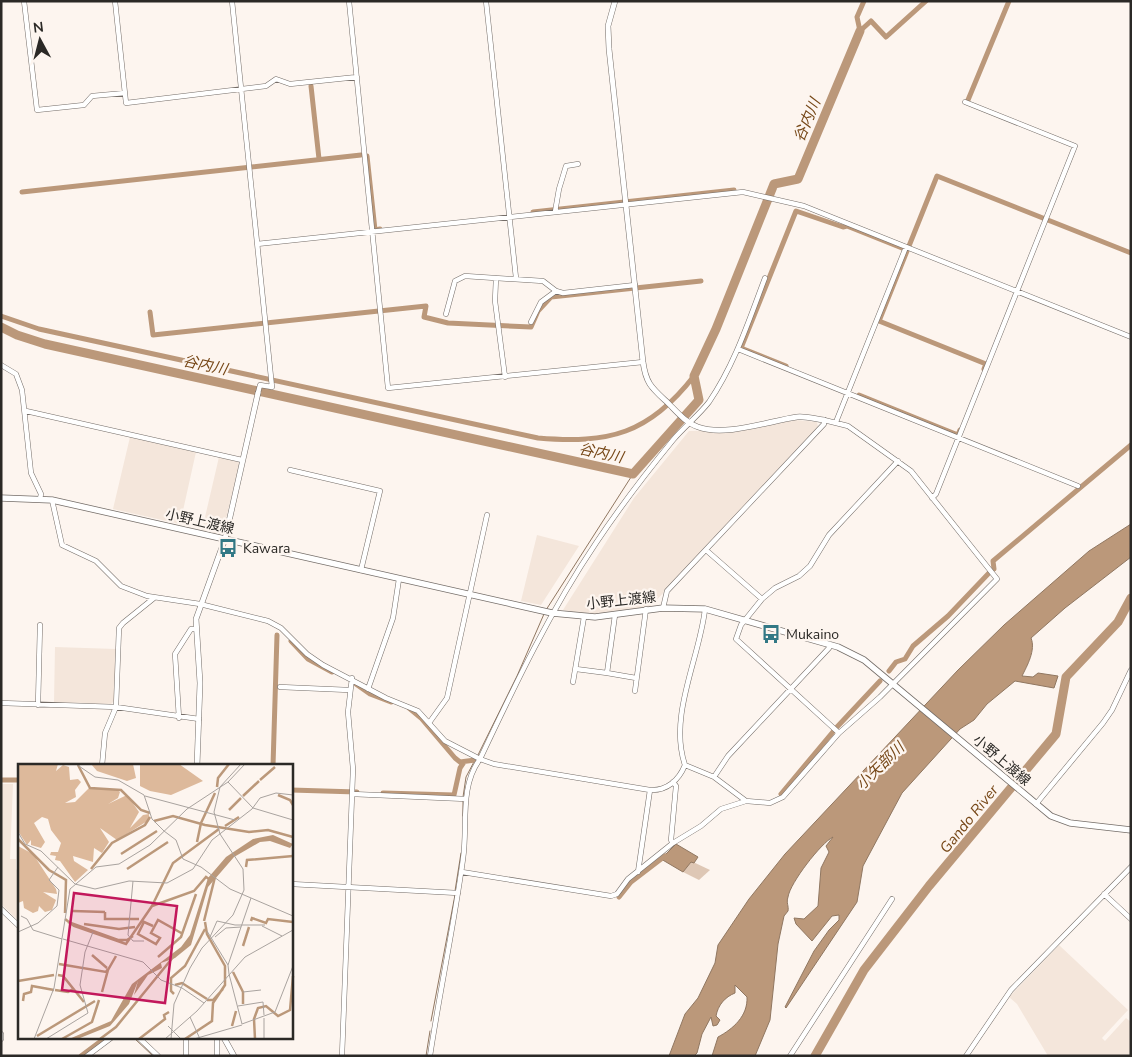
<svg xmlns="http://www.w3.org/2000/svg" width="1132" height="1057" font-family="'Nunito Sans','Noto Sans JP',sans-serif">
	<style>
		.built { fill: #f4e6db }
		.green { fill: #dec7b5 }
		.water { fill: #bb987a; stroke: #907761 }
		.lines { fill: none; stroke-linecap: round; stroke-linejoin: round }
		.stream { stroke: #907761; stroke-width: 1 }
		.canal { stroke: #bb987a; stroke-width: 5 }
		.river { stroke: #bb987a; stroke-width: 9 }
		.minor-casing { stroke: #746d68; stroke-width: 5.5 }
		.tertiary-casing { stroke: #746d68; stroke-width: 6 }
		.secondary-casing { stroke: #746d68; stroke-width: 7 }
		.minor { stroke: #fff; stroke-width: 4.5 }
		.tertiary { stroke: #fff; stroke-width: 5 }
		.secondary { stroke: #fff; stroke-width: 5.5 }
		.labels { text-anchor: middle; stroke-width: 4.5; stroke-linejoin: round; paint-order: stroke }
		.street-label { font-size: 14px; fill: #2b2926; stroke: #fdf5ef }
		.poi-label { font-size: 14px; fill: #2b2926; stroke: #fdf5ef; text-anchor: start }
		.water-label { font-size: 15px; font-style: italic; fill: #774818; stroke: #fdf5ef }
		.inset-river { fill: none; stroke: #bb987a; stroke-width: 2.5 }
		.inset-road { fill: none; stroke: #a9a39f; stroke-width: 1 }
		.view { fill: #c2185b; fill-opacity: 0.15; stroke: #c2185b; stroke-width: 2.5 }
		.inset-edge { fill: none; stroke: #2b2926; stroke-width: 2.5 }
	</style>
	<rect width="100%" height="100%" fill="#fdf5ef"/>
	<path class="built" d="M796 420 817 422 818 427 651 606 616 613 583 615 563 610 634 498 689 431 736 430Z
		M130 437 196 452 180 524 113 509Z
		M219 457 240 462 223 531 219 534 202 530Z
		M537 535 579 546 541 605 521 601Z
		M55 647 116 649 114 701 111 704 54 702Z
		M1 784H13L10 859H16V869L19 872V921L1 904Z
		M1059 945 1128 1010 1102 1038 1105 1041 1126 1018 1131 1022V1056H1048L1017 1004 1009 997Z"/>
	<path class="green" d="M691 861 710 870 699 880 683 872Z"/>
	<path class="water" d="M1131 524V557L1065 608 1031 638C1036 650 1027 666 1022 676L1033 677 1038 673 1058 676 1054 688 1015 681 987 704 974 720 960 729 902 793 863 866 857 902 786 1008 785 1007 814 951 829 930 839 920V915L832 916 812 941 796 924 794 918 804 919 818 906 821 868 829 852 826 846 833 837C821 843 790 883 788 897 786 903 789 906 788 911L784 916 778 944 770 1020 755 1056H712L718 1037C733 1029 748 1016 747 997L735 985V993C725 997 718 1005 716 1016L720 1020 717 1025 713 1026 711 1017 702 1034 697 1053 694 1056H669L685 1014 698 998 715 963 718 945 749 899 785 854 958 670 1004 625 1089 551Z
		M676 844 698 857 694 863 691 862 683 872 661 859Z"/>
	<g class="lines">
		<path class="stream" d="M546 610 633 474
			M478 755 517 676 544 614
			M463 797 466 777 476 758
			M463 800V816
			M455 891 461 853
			M1 906 19 923
			M431 1021 455 895
			M134 1038 153 1056
			M426 1056 430 1031"/>
		<path class="canal" d="M860 31 871 21 886 37 926 1
			M860 31 857 17 864 1
			M311 86 319 159
			M968 100 1009 1
			M367 156 375 230 380 229
			M22 192 361 155
			M533 212 734 190
			M150 312 153 335 426 306 424 317 448 323 531 327 538 311 551 297 701 281
			M1 316 39 329 538 438C609 444 649 434 694 376
			M786 366 741 348 796 211 843 227 847 226 902 248
			M984 369 986 364 879 321 937 176 1131 253
			M859 395 958 435 960 430
			M994 569 993 561 1131 445
			M291 641 308 659 332 672
			M889 671 896 662 905 659 913 646 948 616 989 573
			M353 682 370 694 391 702
			M409 708 421 718 455 758 460 762 475 760
			M273 766 277 635
			M1 780H19
			M291 790 357 792
			M383 793 454 795 460 768 464 762
			M781 794 837 727 880 681
			M619 897 631 882 665 856
			M81 1056 105 1038"/>
		<path class="river" d="M1 327 17 335 45 344 633 474 699 400 694 376 716 329 774 184 798 179 860 31
			M815 1056 864 970 929 886 1056 734 1066 677 1118 622 1131 598"/>
		<g class="minor-casing">
			<path id="minor" d="M24 1 37 110 84 105 92 96 125 93
				M115 1 126 103 266 86 276 79 290 84 357 77
				M232 1 272 387 260 385 258 393
				M349 1 388 388 643 362
				M486 1 516 278
				M555 212 559 189 566 166 578 164
				M257 244 743 192 804 206 1131 337
				M496 278 495 301 505 377
				M446 314 455 281 465 276 543 281 556 291 563 293 635 285
				M531 322 541 302 556 291
				M738 349 1078 486
				M1 365 16 374 22 390 31 473 41 494 40 499
				M26 411 242 460
				M836 422 906 247
				M290 470 380 491 361 570
				M932 498 936 494 1075 146 965 102
				M52 500 62 545 96 561 121 586 147 596 200 604 268 621 281 628 307 654 323 665 386 698 418 711 445 741 480 759 494 764 650 790C667 791 679 780 685 765 668 716 700 657 705 609
				M706 550 762 599
				M663 608 667 591 824 424V420L848 426 911 471 997 579 880 697 839 733 783 797 770 803 746 801 714 777 685 765
				M576 669 607 673 615 615
				M607 673 636 678
				M573 682 584 617
				M280 687 349 690
				M368 689 393 618 399 579
				M635 691 646 609
				M1 703 116 707 199 719
				M38 705 40 625
				M179 718 175 654 191 629H196
				M429 723 447 698 487 515
				M839 733 736 639 741 625 762 599 775 588 799 576 810 566 829 535 898 461
				M102 766 105 733 116 707 119 628 123 623 154 598
				M714 777 728 756 829 648
				M352 794 466 799
				M1036 804 1103 723 1112 710 1131 670
				M673 843 701 826 721 809 746 801
				M462 872 611 896 617 894 628 879 673 843 671 840 676 786 673 782
				M638 872 650 790
				M291 884 458 893
				M1104 894 1131 919
				M1 909 19 926
				M139 1038 158 1056
				M1 1039V1034
				M87 1056 111 1038
				M186 1056V1038
				M217 1056V1038
				M342 1056 353 769 348 712 352 678
				M430 1056C440 990 454 925 463 859 468 826 459 787 480 759 515 685 550 611 596 543 620 507 646 473 673 440 684 427 699 415 709 402 735 364 749 320 765 278
				M790 1056 892 899
				M966 1056 1011 990 1131 867"/>
		</g>
		<g class="tertiary-casing">
			<path id="tertiary" d="M615 1 608 26 609 49 643 362C646 384 652 388 668 403 677 412 686 423 698 427 725 437 769 421 797 417 805 416 815 419 824 420
				M197 766 200 683 196 619 225 539 258 393
				M224 1038 234 1056"/>
		</g>
		<g class="secondary-casing">
			<path id="secondary" d="M1 498 52 500 552 613 595 617 663 608 705 609 838 647 864 660 1051 816 1070 823 1131 830"/>
		</g>
		<use href="#minor" class="minor"/>
		<use href="#tertiary" class="tertiary"/>
		<use href="#secondary" class="secondary"/>
	</g>
	<defs>
		<g id="bus-bare" transform="scale(1.5)"><path d="M-5-6H5V4H4V6H2V4H-2V6H-4V4H-5ZM-3.5-4V0h7V-4ZM-3.5 1.2v1.5H-2V1.2ZM2 1.2v1.5H3.5V1.2Z" fill="#327885" stroke="#fdf5ef" stroke-width="2.5" paint-order="stroke"/></g>
	</defs>
	<g fill-rule="evenodd">
		<use href="#bus-bare" x="228" y="548"/>
		<use href="#bus-bare" x="771" y="634"/>
	</g>
	<g class="labels">
		<g class="street-label">
			<text transform="translate(200 521) rotate(13)" y="5">小野上渡線</text>
			<text transform="translate(621 600) rotate(-6)" y="5">小野上渡線</text>
			<text transform="translate(1002 760) rotate(40)" y="5">小野上渡線</text>
		</g>
		<g class="poi-label">
			<text x="243" y="553">Kawara</text>
			<text x="786" y="639">Mukaino</text>
		</g>
		<g class="water-label">
			<text transform="translate(807 120) rotate(-67)" y="5">谷内川</text>
			<text transform="translate(205 365) rotate(12)" y="5">谷内川</text>
			<text transform="translate(601 453) rotate(12)" y="5">谷内川</text>
			<text transform="translate(880 766) rotate(-44)" y="5">小矢部川</text>
			<text transform="translate(969 819) rotate(-51)" y="5">Gando River</text>
		</g>
	</g>
	<g transform="translate(18 764)">
		<rect width="275" height="275" fill="#fdf5ef"/>
		<path d="M0 0H40L38 7 45 1 51 3 52 16 60 15 63 18 57 26 58 33 47 39 57 38 71 24 99 26 102 28 100 34 90 40 109 31 121 48 112 64 125 51 131 50V56L99 76 82 64 91 78 84 89 76 84 75 98 55 92 56 97 70 106 57 118 42 97 37 96 38 92 32 91 33 88H40L43 79 33 66 30 55 24 53 16 59 27 78 23 84 13 81V76L9 81 0 67ZM73 0H115L118 14 109 17 79 7ZM122 0H161L185 17 153 31 132 27 122 22ZM0 82 15 90 38 125 39 130 25 128 38 136 34 146 27 148 21 142 20 147 15 149 6 144 5 137 0 139Z" fill="#ddb99b"/>
		<path d="M255 71 275 80 272 84 275 85 252 77 242 78 216 93 190 123 173 181 157 194 143 199 144 204 130 211 116 231 120 217 111 240 92 262 62 274 51 275 93 257 114 220 163 183 172 171 190 114 208 93 235 75Z" fill="#bb987a"/>
		<path class="inset-river" d="M60 1 72 24 103 26 123 46 132 49M242 16 257 3M199 23 200 14 211 0M260 31 272 36 275 41M225 32 241 17M211 46 223 34M136 57 155 52 187 61 231 68 250 66 275 73M183 59 197 29M207 62 221 53M0 75 31 106 48 116 47 149M179 78 183 59M103 90 139 67M228 103 229 96 275 92M73 105 94 79 127 61 132 53M109 105 150 78M134 142 155 99 201 65M134 142 176 127 188 113 191 115M55 147 87 148M87 148V155H121M47 155 56 162 108 180 134 142M186 157 197 113M233 157 234 154 248 159 250 155 275 158M50 158 100 176H109L115 172M66 160 101 165 117 163M135 162 126 158 120 170 138 180 142 174 133 169 140 156 165 170M225 182 231 163M74 191 89 204M140 193 163 173 178 130M41 200 88 208 90 205M215 208 225 228V240M40 211 45 212 66 238M0 217 36 211M157 221 164 219 189 235M37 226 50 228 55 225M84 228 90 206 98 192M156 230 153 227V214L167 202 187 165M189 236H195L205 225M5 237 6 230 13 228 14 222 36 226M214 262 218 247M19 272 77 237M44 275 74 258 81 236M82 275 98 263 156 192M121 275 147 255 146 251 151 248M167 275 194 257 195 239 207 221V202L189 170 187 158M237 275 236 255 240 244 248 242 260 252 272 246 275 212"/>
		<path class="inset-road" d="M58 0 77 13 100 16 126 31 134 55 146 67M210 18 235 44 275 56M127 32 217 56M146 67 158 76 165 95 183 103 212 125 275 152M0 68 7 80 23 87 57 120M115 117 110 171 115 177H126M57 120 77 125 111 117 149 119 175 105 194 76 234 45 242 34 258 29 275 31M3 152 9 155 15 166 44 175M244 162 264 172M189 167 210 201M0 168 20 159 39 142 41 126 31 116 40 103M192 173 199 157 217 161H247M197 173 208 164 223 163M45 175 125 198 143 216 164 224 186 239M211 210 210 201 233 134M211 210 224 260 257 248 275 202M225 228 243 226M220 242 245 238 246 251M172 253 182 275M150 262 163 275M16 275 36 224 52 125 78 103 101 100 132 81 169 45 210 18 227 0M28 275 70 249 62 221 67 188 75 168M147 275 179 247 227 193 275 166M153 275 156 240 172 204 184 184 215 151 226 126 225 105 202 70 196 48 202 23 223 0M176 275 224 261M246 275V254"/>
		<path class="view" d="M56 129 159 142 147 239 44 226Z"/>
		<rect width="275" height="275" class="inset-edge"/>
	</g>
	<rect width="1132" height="1057" fill="none" stroke="#2b2926" stroke-width="5"/>
	<g transform="translate(40 40) rotate(353)" stroke="#fdf5ef" stroke-width="4" paint-order="stroke">
	<path d="M0-4L9 19L0 12L-9 19Z" fill="#2b2926"/>
	<text y="-8" font-size="14" font-weight="bold" text-anchor="middle" fill="#2b2926">N</text>
	</g>
</svg>
